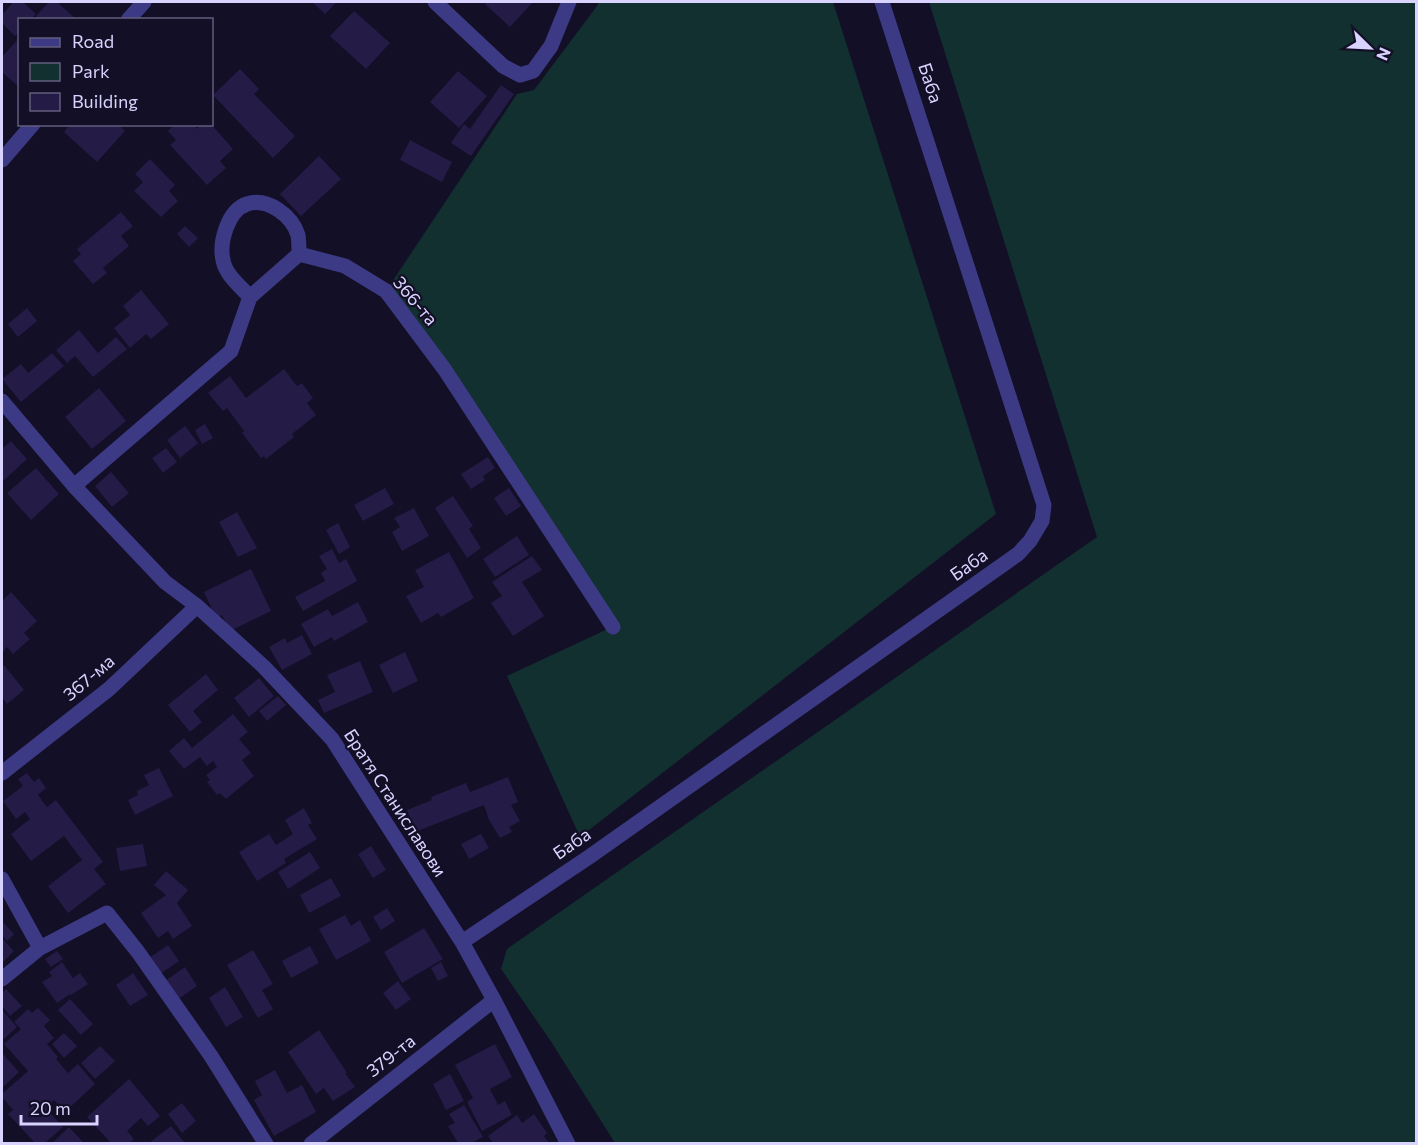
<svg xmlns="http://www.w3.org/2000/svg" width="1418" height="1145" font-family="Commissioner,sans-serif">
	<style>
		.green { fill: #12302f }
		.building { fill: #241b47 }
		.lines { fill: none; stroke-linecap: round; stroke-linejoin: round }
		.minor { stroke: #3d3a85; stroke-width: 15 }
		.labels { text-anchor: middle; stroke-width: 4.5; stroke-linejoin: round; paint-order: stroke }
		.street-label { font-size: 18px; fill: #d9d4ff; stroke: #130f26 }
	</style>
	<rect width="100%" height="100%" fill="#130f26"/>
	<path class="green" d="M599 2H833L996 514 580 837 507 676 612 627 386 291 517 94 534 90 597 6Z
		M929 2H1416V1143H615L550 1040 501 969 507 949 1097 537Z"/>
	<path class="building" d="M13 2H23L36 14 30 20H20V31L15 36 2 23V15Z
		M49 2H57L77 20H40L36 16Z
		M312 2H337L325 14Z
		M487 2H530L532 3 510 27 485 4Z
		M354 11 390 43 366 69 330 36Z
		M20 37V88L2 72V57Z
		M240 69 259 89 254 94 295 136 273 158 213 95Z
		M458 71 487 96 459 128 430 102Z
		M501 85 514 94 471 156 451 143 464 124 470 129Z
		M70 124H118L125 131 97 162 64 132Z
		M175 124H193L197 129 201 124H211L233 149 220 161 226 168 207 185 170 145 176 140 168 131Z
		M410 140 452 162 442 182 400 160Z
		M319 156 341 179 301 216 280 194Z
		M150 159 175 185 169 191 178 201 161 217 134 191 143 182 135 174Z
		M121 212 133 226 121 236 129 246 103 268 107 273 93 284 73 261 81 254 77 249Z
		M185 226 198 238 189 247 177 234Z
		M141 290 169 324 151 339 146 334 130 348 114 328 130 315 123 306Z
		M27 308 37 321 18 337 8 324Z
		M79 330 98 353 116 337 127 349 93 377 75 356 67 363 56 350Z
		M52 353 64 366 21 402 2 379 21 364 28 373Z
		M284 369 297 386 302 383 313 398 307 403 316 415 292 434 294 437 266 459 264 456 261 458 242 433 244 431 229 411 227 408 223 411 208 393 230 376 246 398Z
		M99 388 126 421 92 449 65 417Z
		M205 424 213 438 202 444 195 430Z
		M185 426 198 443 180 458 167 440Z
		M11 441 27 459 2 482V449Z
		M166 448 177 462 163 473 152 458Z
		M488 457 495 468 483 476 485 480 471 489 461 474Z
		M36 468 59 494 31 520 7 493Z
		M111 472 129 493 112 507 95 486Z
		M385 488 394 504 363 521 354 505Z
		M509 488 521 506 506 516 494 498Z
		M453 496 473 526 469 529 481 548 467 558 435 508Z
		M414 508 429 536 402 551 392 532 400 527 394 518Z
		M237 512 257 548 238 557 219 522Z
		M338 523 350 547 339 554 326 530Z
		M517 536 529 555 495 577 483 559Z
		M332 549 339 563 346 559 357 581 303 611 295 597 325 581 321 573 327 569 319 556Z
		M449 552 474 598 441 617 438 613 421 623 406 596 424 587 415 570Z
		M532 556 542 570 522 582 544 616 513 636 491 603 502 596 492 582Z
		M251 569 271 611 230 631 222 615 216 618 204 592Z
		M11 592 37 621 24 633 30 639 13 654 7 647 2 653V601Z
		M358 602 368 622 334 641 332 637 314 647 301 624 328 609 332 616Z
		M302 635 312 654 282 670 269 647 285 638 287 643Z
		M405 652 418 681 393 693 379 665Z
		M360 661 373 692 324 713 318 700 335 692 327 675Z
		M4 665 24 690 7 704 2 697V667Z
		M206 674 218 690 193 711 202 722 190 732 168 705Z
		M259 678 274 696 249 717 234 698Z
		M278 696 286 705 267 721 259 711Z
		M233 714 248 732 239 739 251 753 242 760 254 776 226 799 220 793 217 795 207 782 210 780 206 775 217 767 213 761 207 766 200 757 184 769 169 751 184 738 192 748Z
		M159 768 173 796 135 815 128 800 138 795 137 791 149 785 144 775Z
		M27 773 34 782 39 778 46 788 38 795 47 807 56 800 103 862 94 869 106 884 68 913 48 886 82 860 64 836 31 861 11 834 30 819 25 812 16 819 3 801 23 786 18 779Z
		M508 777 518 802 511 805 520 821 509 827 512 832 500 838 489 820 484 805 415 832 407 810 432 800 431 797 466 783 470 792Z
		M304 808 312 823 308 825 317 839 284 859 286 863 257 881 239 852 269 834 276 845 293 834 285 820Z
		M481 834 489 848 469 859 461 844Z
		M143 844 147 866 120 871 116 848Z
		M371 846 386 870 373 878 358 854Z
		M310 852 320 868 288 889 278 872Z
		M166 871 188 890 177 903 192 926 173 939 168 931 158 938 141 913 166 895 154 885Z
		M331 878 341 896 309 913 300 895Z
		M387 908 395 921 381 930 373 917Z
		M345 915 351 926 360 920 371 941 336 960 319 929Z
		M2 921 14 934 7 941 2 935Z
		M424 928 443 959 402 983 384 952Z
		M2 938 14 951 2 963Z
		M168 945 179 961 160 974 149 958Z
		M310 946 319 963 291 978 282 961Z
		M253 950 273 984 262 990 273 1009 258 1018 227 965Z
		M57 951 63 959 51 967 45 959Z
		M62 962 73 978 80 973 88 984 71 995 70 994 57 1003 42 982 52 976 49 972Z
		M441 962 448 976 438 981 431 968Z
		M185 967 197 986 177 1000 165 981Z
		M133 973 148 995 130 1006 116 985Z
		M398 981 411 999 396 1010 383 993Z
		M225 987 243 1017 226 1027 209 998Z
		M6 989 22 1006 10 1016 2 1006V993Z
		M70 999 93 1024 81 1035 58 1010Z
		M38 1008 50 1020 44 1026 54 1038 47 1044 58 1057 56 1059 68 1073 78 1064 95 1084 65 1112 54 1100 46 1108 63 1127 45 1143H35L8 1114 13 1110 2 1097V1094L28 1071 4 1044 21 1029 14 1022 28 1009 32 1013Z
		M2 1010 17 1027 4 1039 2 1036Z
		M319 1030 347 1073H345L355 1087 333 1101 324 1088 316 1094 288 1052Z
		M64 1033 77 1046 64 1058 52 1044Z
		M495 1044 512 1077 490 1089 498 1105 505 1101 512 1115 482 1131 467 1102 473 1098 455 1065Z
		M100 1046 115 1061 95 1079 81 1063Z
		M2 1053 19 1072 2 1088Z
		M275 1070 287 1093 302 1085 316 1112 274 1136 254 1100 262 1095 255 1081Z
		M450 1074 464 1101 446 1110 433 1084Z
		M129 1079 160 1116 148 1126 141 1118 127 1131 134 1139 129 1143H111L87 1117Z
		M182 1103 196 1121 182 1133 168 1114Z
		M464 1105 483 1137 472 1143H458L448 1126 455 1123 449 1114Z
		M534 1114 547 1133 544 1136 549 1143H493L488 1136 517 1115 522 1123Z
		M171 1126 185 1143H149Z
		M69 1127 84 1143H52Z"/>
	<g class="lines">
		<path class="minor" d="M435 2 503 66 520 75 533 71 551 46 569 2
			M128 20 144 2
			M2 160 33 124
			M250 297C240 286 225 274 223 260 219 242 228 210 247 204 268 197 292 216 298 235 299 241 299 248 299 254
			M2 401 74 486 165 582 197 606 264 667 332 739 462 942 494 1000 568 1144
			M74 486 231 351 250 297 299 254 345 266 386 291 445 370 613 627
			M2 773 109 689 197 606
			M2 879 40 948
			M462 942 589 857 1018 554 1030 541 1042 521 1044 505 882 2
			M2 979 40 948 107 913 138 952 211 1056 266 1144
			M311 1144 494 1000"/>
	</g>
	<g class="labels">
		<g class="street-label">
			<text transform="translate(930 83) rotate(72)" y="6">Баба</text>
			<text transform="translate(415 301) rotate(50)" y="6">366-та</text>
			<text transform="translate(969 565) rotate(-35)" y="6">Баба</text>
			<text transform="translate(89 678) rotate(-40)" y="6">367-ма</text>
			<text transform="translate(395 803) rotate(57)" y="6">Братя Станиславови</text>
			<text transform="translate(572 844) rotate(-34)" y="6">Баба</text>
			<text transform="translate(391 1056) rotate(-38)" y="6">379-та</text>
		</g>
	</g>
	<rect width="1418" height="1145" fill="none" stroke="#d9d4ff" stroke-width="6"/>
	<rect x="18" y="18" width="195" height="108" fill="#130f26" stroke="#625e7d" stroke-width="1.5"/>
	<rect x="30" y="38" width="30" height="9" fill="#3d3a85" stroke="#625e7d" stroke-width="1.5"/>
	<text x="72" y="48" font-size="18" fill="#d9d4ff">Road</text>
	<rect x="30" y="63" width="30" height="18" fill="#12302f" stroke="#625e7d" stroke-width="1.5"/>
	<text x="72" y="78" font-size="18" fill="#d9d4ff">Park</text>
	<rect x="30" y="93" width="30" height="18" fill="#241b47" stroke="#625e7d" stroke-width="1.5"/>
	<text x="72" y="108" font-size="18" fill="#d9d4ff">Building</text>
	<g transform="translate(1370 48) rotate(114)" stroke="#130f26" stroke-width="4.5" paint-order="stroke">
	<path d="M0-4.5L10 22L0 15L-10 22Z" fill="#d9d4ff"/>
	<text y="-9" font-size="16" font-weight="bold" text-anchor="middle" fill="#d9d4ff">N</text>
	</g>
	<path d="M21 1115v9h76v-9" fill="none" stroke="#d9d4ff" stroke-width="3"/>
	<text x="30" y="1115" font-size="18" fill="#d9d4ff" stroke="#130f26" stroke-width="4.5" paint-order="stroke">20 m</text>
</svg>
